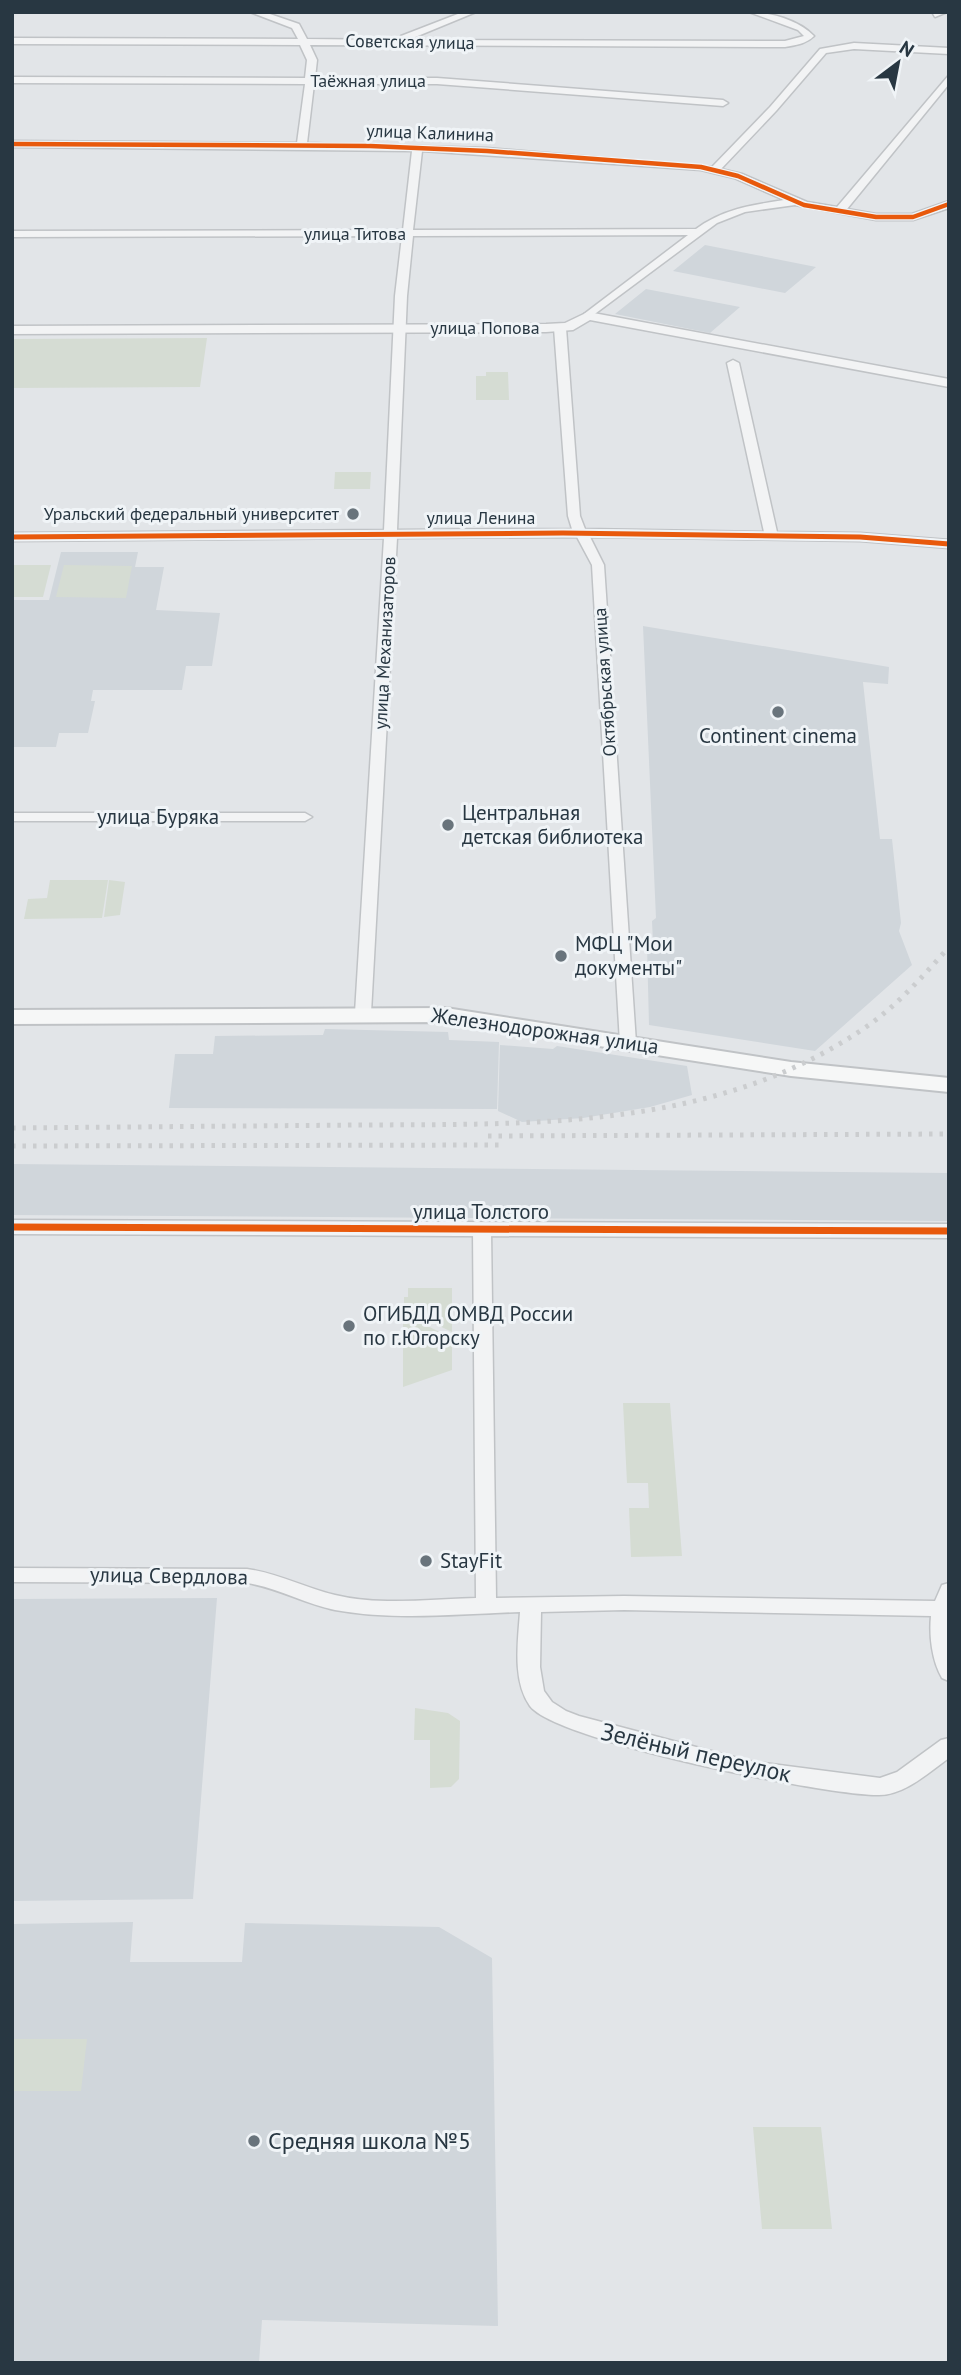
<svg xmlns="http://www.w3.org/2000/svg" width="961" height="2375" font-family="'PT Sans',sans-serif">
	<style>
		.built { fill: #d0d6db }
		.green { fill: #d5dcd3 }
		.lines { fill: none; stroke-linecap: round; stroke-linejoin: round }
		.minor-casing { stroke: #c0c3c6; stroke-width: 3 }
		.tertiary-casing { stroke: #c0c3c6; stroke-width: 3 }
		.secondary-casing { stroke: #c0c3c6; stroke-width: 4 }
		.minor { fill: #f2f3f4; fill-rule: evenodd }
		.tertiary { fill: #f2f3f4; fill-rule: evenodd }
		.secondary { fill: #f6f7f7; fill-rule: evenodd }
		.rail { stroke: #cbcdcf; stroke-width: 5; stroke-dasharray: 3.5 7; stroke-linecap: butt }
		.cycleway-far2-casing { stroke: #f0f4f7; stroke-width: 7 }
		.cycleway-far1-casing { stroke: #f0f4f7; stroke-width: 9 }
		.cycleway-casing { stroke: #f0f4f7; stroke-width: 11 }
		.cycleway-far2 { stroke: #e8590c; stroke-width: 4.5 }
		.cycleway-far1 { stroke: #e8590c; stroke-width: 5 }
		.cycleway { stroke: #e8590c; stroke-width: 7 }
		.poi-dot { fill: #69747c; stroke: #f0f4f7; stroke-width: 2.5 }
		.labels { text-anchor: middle; stroke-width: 6; stroke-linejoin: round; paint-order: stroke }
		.far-street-label { font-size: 18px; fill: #283742; stroke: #f0f4f7 }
		.far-poi-label { font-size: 18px; fill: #283742; stroke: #f0f4f7; text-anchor: end }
		.poi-label { font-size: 21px; fill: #283742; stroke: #f0f4f7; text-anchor: start }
		.street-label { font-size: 21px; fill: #283742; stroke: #f0f4f7 }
		.near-street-label { font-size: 24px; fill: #283742; stroke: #f0f4f7 }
		.near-poi-label { font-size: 24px; fill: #283742; stroke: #f0f4f7; text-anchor: start }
	</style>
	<rect width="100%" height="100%" fill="#e2e5e8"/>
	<path class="built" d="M705 245 746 253 816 267 785 293 673 271Z
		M646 289 740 307 710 333 615 314Z
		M61 552H138L135 567H164L156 610 220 613 212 666H186L182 690H93L91 701H95L88 733H59L56 747H12V600H49Z
		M643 626 889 667 888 684 863 682 880 839H892L901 923 899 931 912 965 815 1051 649 1025 647 946 653 943 652 921 656 918Z
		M325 1029 448 1032 449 1040 499 1042 497 1109 169 1108 175 1054H213L215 1036 323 1035Z
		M500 1045 553 1049 557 1046 687 1066 692 1095 650 1107 583 1118 522 1122 498 1111Z
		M12 1164 949 1173V1221L12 1215Z
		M217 1598 193 1899 12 1901V1599Z
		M133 1922 130 1962H242L245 1923 439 1927 492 1958 498 2326 262 2320 259 2363H12V1924Z"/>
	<path class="green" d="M207 338 200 387 12 388V339Z
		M486 372H508L509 400H476V376H486Z
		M335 472H371L370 489H334Z
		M12 565H51L43 597H12Z
		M64 565 132 566 126 598 56 597Z
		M50 880H108L102 918 24 919 28 899 47 898Z
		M109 880 125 882 120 915 104 917Z
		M408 1288H452V1332L404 1309V1297H408Z
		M403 1314 452 1338 453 1341H403Z
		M403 1345H452V1370L403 1387Z
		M623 1403H670L682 1556 631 1557 629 1508H649L648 1483H627Z
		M415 1708 448 1713 460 1721 459 1779 451 1787 430 1788V1740H414Z
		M12 2039H87L81 2091H12Z
		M753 2127H821L832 2229H762Z"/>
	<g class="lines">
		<g class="minor-casing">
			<path id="minor" d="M250 12H264L299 24 307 39 401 40V36L463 12H476L408 40 785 41 804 36 798 30 749 12C770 12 799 20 814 36 806 44 796 45 785 47L310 45 317 60 315 78H437L723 100 728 103 723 106 437 84H314L307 143 487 148 712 167 770 107 820 49 854 43 949 48V54L854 49 826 53 776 111 721 169 742 174 807 202 837 207 949 75V84L847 209 876 214H912L949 201V208L913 220H876L795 205 745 212 717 223 588 319 584 318V314L688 235 413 236 407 296 397 530 572 529 568 516 554 328 560 325 566 328 580 516 585 529 764 532 727 363 733 360 739 363 777 532 860 533 949 540V548L860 541 590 537 604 565 636 1043 634 1046 628 1048 620 1043 592 565 577 537 397 538 371 1013 363 1018 355 1013 384 538 12 541V533L384 530 395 296 402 236 12 237V231L403 230 412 151 12 147V141L297 143 305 84 12 83V77L305 78 307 60 300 45 12 44V38L298 39 292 28ZM422 151 701 170 734 178 784 200C752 205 723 209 696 229L413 230Z
				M932 12H947L935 17Z
				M12 813H305L312 817 305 821H12Z
				M482 1224 491 1230 496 1598 624 1596 935 1601 942 1585 949 1583V1681L942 1678C932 1661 929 1636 931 1616L624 1610 541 1612 540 1667 544 1691 552 1702 566 1711 579 1716 749 1761 880 1778 897 1772 941 1740 949 1738V1758C929 1772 905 1795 879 1795 828 1796 556 1741 530 1706 512 1681 518 1641 520 1612 459 1614 395 1621 335 1610 305 1604 278 1588 247 1583L12 1582V1568L247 1569C278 1573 305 1588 335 1595 380 1606 430 1599 476 1598L473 1230Z"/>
		</g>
		<g class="tertiary-casing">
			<path id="tertiary" d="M588 312 949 379V387L590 320 573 330 546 332 12 334V326L546 324 565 323Z
				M12 1220 949 1224V1238L12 1234Z"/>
		</g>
		<g class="secondary-casing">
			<path id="secondary" d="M446 1008 791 1062 949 1078V1092L791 1076 446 1022 12 1024V1010Z"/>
		</g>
		<use href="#minor" class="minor"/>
		<use href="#tertiary" class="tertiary"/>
		<use href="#secondary" class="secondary"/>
		<path class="rail" d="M12 1128C128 1127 244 1126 361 1125 534 1124 716 1130 866 1027 898 1005 923 976 949 947
			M488 1136 949 1134
			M12 1146 502 1145"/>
		<g class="cycleway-far2-casing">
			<path id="cycleway-far2" d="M12 144 370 146 487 151 701 167 738 176 804 205 876 217H913L949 204"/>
		</g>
		<g class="cycleway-far1-casing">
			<path id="cycleway-far1" d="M12 537 563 533 860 537 949 544"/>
		</g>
		<g class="cycleway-casing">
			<path id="cycleway" d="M12 1227 949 1231"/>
		</g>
		<use href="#cycleway-far2" class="cycleway-far2"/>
		<use href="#cycleway-far1" class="cycleway-far1"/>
		<use href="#cycleway" class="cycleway"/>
	</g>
	<g class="poi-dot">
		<circle cx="353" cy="514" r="7"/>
		<circle cx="778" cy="712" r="7"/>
		<circle cx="448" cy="825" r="7"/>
		<circle cx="561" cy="956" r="7"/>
		<circle cx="349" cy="1326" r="7"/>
		<circle cx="426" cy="1561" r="7"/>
		<circle cx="254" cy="2141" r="7"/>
	</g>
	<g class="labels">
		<g class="far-street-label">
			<text transform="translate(410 42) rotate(1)" y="6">Советская улица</text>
			<text x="368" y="87">Таёжная улица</text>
			<text transform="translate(430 133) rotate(2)" y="6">улица Калинина</text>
			<text x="355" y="240">улица Титова</text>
			<text x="485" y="334">улица Попова</text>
			<text x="481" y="524">улица Ленина</text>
			<text transform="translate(385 643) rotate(-87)" y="6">улица Механизаторов</text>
			<text transform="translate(605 682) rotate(-94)" y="6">Октябрьская улица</text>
		</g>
		<g class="far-poi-label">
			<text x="339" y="520">Уральский федеральный университет</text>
		</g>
		<g class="poi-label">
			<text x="778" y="743" text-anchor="middle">Continent cinema</text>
			<text x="462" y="820">Центральная<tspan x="462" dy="24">детская библиотека</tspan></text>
			<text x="575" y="951">МФЦ "Мои<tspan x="575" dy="24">документы"</tspan></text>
			<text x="363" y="1321">ОГИБДД ОМВД России<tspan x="363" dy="24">по г.Югорску</tspan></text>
			<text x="440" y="1568">StayFit</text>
		</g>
		<g class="street-label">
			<text x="158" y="824">улица Буряка</text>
			<text transform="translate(545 1031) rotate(8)" y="7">Железнодорожная улица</text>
			<text x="481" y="1219">улица Толстого</text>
			<text transform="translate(169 1576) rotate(1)" y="7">улица Свердлова</text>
		</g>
		<g class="near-street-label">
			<text transform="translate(696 1753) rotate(13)" y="8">Зелёный переулок</text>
		</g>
		<g class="near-poi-label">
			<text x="268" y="2149">Средняя школа №5</text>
		</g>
	</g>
	<rect width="961" height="2375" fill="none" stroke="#283742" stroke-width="28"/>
	<g transform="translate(898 63) rotate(32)" stroke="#f0f4f7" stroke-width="5" paint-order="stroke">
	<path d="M0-5L12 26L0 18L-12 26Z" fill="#283742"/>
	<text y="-10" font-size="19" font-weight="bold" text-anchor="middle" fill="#283742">N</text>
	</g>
</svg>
